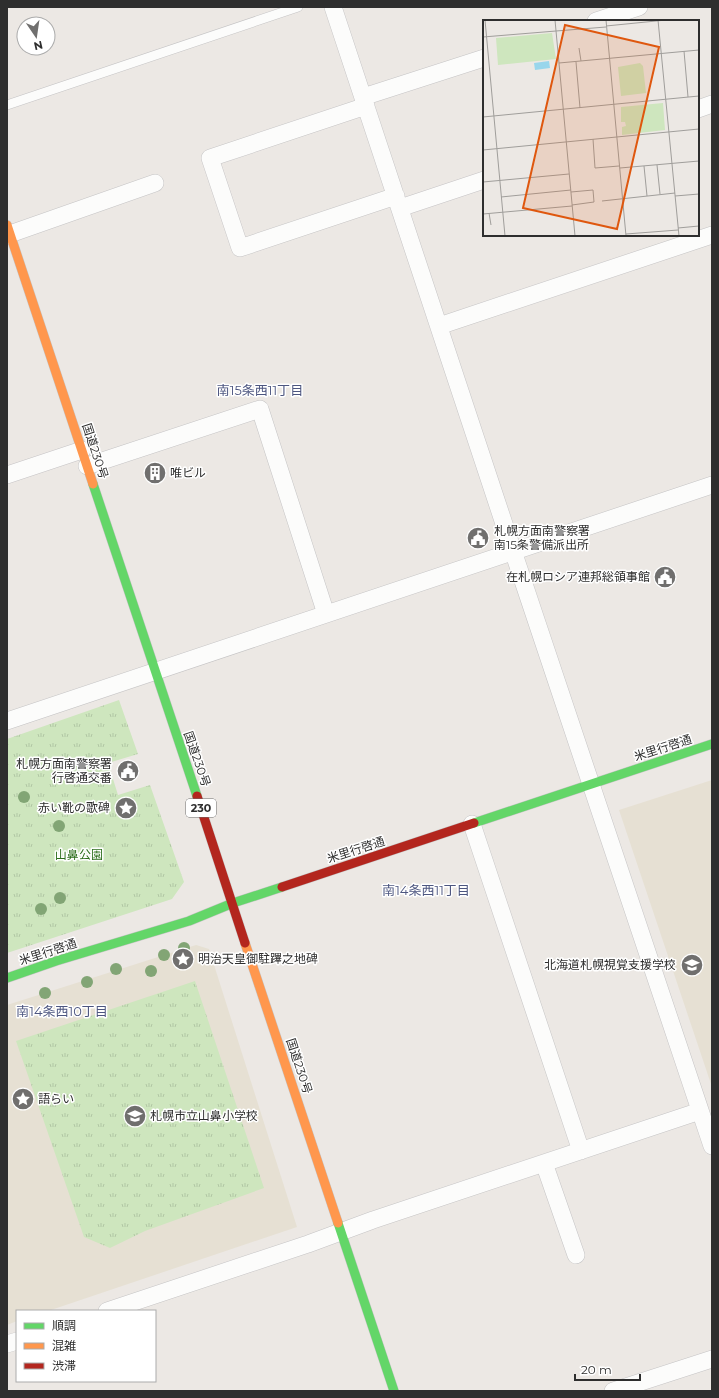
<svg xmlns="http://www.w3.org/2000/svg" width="719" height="1398" font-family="Montserrat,'Noto Sans JP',sans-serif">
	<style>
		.education { fill: #e6e0d3 }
		.park { fill: url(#park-tufts) }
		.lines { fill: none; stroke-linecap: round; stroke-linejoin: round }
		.lane-casing { stroke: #c5c4c5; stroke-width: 10 }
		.street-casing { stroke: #c5c4c5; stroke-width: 18 }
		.fast-casing { stroke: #c5c4c5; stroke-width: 10 }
		.slow-casing { stroke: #c5c4c5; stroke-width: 10 }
		.jam-casing { stroke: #c5c4c5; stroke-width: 10 }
		.lane { stroke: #fcfcfb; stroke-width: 9 }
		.street { stroke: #fcfcfb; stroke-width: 17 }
		.fast { stroke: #63d668; stroke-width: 9 }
		.slow { stroke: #ff974d; stroke-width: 9 }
		.jam { stroke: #b3261e; stroke-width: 9 }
		.tree { fill: #82a575 }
		.labels { text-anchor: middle; stroke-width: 3; stroke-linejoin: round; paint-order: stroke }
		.shield { fill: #fff; stroke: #6d6d6d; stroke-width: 1 }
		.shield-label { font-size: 11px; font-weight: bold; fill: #2e2e2e }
		.street-label { font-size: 12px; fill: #2e2e2e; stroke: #fff }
		.poi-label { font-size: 12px; fill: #2e2e2e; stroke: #fff; text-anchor: start }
		.park-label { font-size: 12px; fill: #2c6e1b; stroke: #fff }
		.neighbourhood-label { font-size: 13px; fill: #4d5680; stroke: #fff }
		.inset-road { fill: none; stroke: #a09e9b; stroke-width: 1 }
		.view { fill: #df570e; fill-opacity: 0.15; stroke: #df570e; stroke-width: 2 }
		.inset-edge { fill: none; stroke: #2e2e2e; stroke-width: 2 }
	</style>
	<defs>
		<pattern id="park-tufts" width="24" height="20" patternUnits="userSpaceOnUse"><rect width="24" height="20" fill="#cee6be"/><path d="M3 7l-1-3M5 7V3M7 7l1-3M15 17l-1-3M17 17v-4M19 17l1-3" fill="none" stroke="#b1c6a4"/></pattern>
	</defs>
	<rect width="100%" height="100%" fill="#ece8e4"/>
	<path class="education" d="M712 780V1087L619 810Z
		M196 945 209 949 297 1227 48 1311H17V1321L7 1325V1005Z"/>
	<path class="park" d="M119 700 138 754 108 763 118 795 150 785 184 882 172 899 7 953V739Z
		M195 981 264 1188 145 1231 110 1248 84 1237 16 1041Z"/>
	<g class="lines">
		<g class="lane-casing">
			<path id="lane" d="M7 105 298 7"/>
		</g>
		<g class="street-casing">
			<path id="street" d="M333 7 513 551 712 1146
				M596 21 639 7
				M363 97 484 58
				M366 106 210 158 240 248 396 196
				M698 109 712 104
				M400 208 484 180
				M7 235 155 183
				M439 326 712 235
				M87 466 260 409 326 614
				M7 475 82 450
				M7 721 712 485
				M472 824 581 1151
				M544 1163 576 1255
				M107 1311 308 1244 373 1220 700 1111
				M7 1344 17 1341
				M613 1391 712 1359"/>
		</g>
		<g class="fast-casing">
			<path id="fast" d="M93 484 197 796
				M474 823 712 744
				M7 978 56 961 189 921 233 903 282 887
				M338 1223 394 1391"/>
		</g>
		<g class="slow-casing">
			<path id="slow" d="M7 225 93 484
				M245 943 338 1223"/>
		</g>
		<g class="jam-casing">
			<path id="jam" d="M197 796 245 943
				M282 887 474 823"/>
		</g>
		<use href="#lane" class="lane"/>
		<use href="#street" class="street"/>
		<use href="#fast" class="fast"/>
		<use href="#slow" class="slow"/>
		<use href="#jam" class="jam"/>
	</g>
	<g class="tree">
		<circle cx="24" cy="797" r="6"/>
		<circle cx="59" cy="826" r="6"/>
		<circle cx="60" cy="898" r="6"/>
		<circle cx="41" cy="909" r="6"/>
		<circle cx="184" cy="948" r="6"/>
		<circle cx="164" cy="955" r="6"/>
		<circle cx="116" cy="969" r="6"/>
		<circle cx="151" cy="971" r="6"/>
		<circle cx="87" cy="982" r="6"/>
		<circle cx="45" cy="993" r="6"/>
	</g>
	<defs>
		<g id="building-disc" transform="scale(1.15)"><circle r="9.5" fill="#706f6e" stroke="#fff"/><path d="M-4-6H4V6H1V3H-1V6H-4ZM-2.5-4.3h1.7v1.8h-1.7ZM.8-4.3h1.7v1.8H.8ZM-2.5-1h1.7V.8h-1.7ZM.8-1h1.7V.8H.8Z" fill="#fff"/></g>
		<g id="civic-disc" transform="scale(1.15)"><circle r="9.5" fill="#706f6e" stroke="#fff"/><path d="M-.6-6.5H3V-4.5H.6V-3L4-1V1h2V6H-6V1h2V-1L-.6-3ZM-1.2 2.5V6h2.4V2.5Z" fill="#fff"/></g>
		<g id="sight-disc" transform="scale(1.15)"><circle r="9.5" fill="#706f6e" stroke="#fff"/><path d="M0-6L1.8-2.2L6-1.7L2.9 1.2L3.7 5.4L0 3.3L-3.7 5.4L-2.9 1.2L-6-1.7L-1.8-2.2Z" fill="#fff"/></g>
		<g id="school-disc" transform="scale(1.15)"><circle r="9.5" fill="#706f6e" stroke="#fff"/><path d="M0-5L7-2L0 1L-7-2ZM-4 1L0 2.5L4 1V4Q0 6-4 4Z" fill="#fff"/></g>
	</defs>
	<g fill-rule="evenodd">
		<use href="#building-disc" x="155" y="473"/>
		<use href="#civic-disc" x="478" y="538"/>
		<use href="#civic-disc" x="665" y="577"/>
		<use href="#civic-disc" x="128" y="771"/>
		<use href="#sight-disc" x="126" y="808"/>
		<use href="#sight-disc" x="183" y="959"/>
		<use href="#school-disc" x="692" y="965"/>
		<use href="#sight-disc" x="23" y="1099"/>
		<use href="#school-disc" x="135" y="1116"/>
	</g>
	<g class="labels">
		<rect class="shield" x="186" y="799" width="30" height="18" rx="3"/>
		<g class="shield-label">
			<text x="201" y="812">230</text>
		</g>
		<g class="street-label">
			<text transform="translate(95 451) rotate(72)" y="4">国道230号</text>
			<text transform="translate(663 748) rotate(-18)" y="4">米里行啓通</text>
			<text transform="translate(197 759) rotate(71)" y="4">国道230号</text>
			<text transform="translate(356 850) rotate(-18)" y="4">米里行啓通</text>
			<text transform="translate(48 952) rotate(-18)" y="4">米里行啓通</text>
			<text transform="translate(299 1066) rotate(72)" y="4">国道230号</text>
		</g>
		<g class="poi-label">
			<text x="170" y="477">唯ビル</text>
			<text x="494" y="535">札幌方面南警察署<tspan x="494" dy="14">南15条警備派出所</tspan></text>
			<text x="650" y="581" text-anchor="end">在札幌ロシア連邦総領事館</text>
			<text x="112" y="768" text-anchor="end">札幌方面南警察署<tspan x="112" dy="14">行啓通交番</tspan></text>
			<text x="110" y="812" text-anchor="end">赤い靴の歌碑</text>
			<text x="198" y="963">明治天皇御駐蹕之地碑</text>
			<text x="676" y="969" text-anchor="end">北海道札幌視覚支援学校</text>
			<text x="38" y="1103">語らい</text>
			<text x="150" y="1120">札幌市立山鼻小学校</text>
		</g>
		<g class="park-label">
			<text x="79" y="859">山鼻公園</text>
		</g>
		<g class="neighbourhood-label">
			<text x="260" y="395">南15条西11丁目</text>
			<text x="426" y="895">南14条西11丁目</text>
			<text x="62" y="1016">南14条西10丁目</text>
		</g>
	</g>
	<g transform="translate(483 20)">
		<rect width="216" height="216" fill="#ece8e4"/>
		<path d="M69 13 73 39 15 45 13 18ZM157 43 160 46 163 73 138 76 135 47ZM180 83 182 110 139 115V107L143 106 142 102H138V87Z" fill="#cee6be"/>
		<path d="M66 41 67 48 52 50 51 43Z" fill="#99d6ec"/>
		<path class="inset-road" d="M2 0 22 216M72 0 92 216M123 0 143 216M175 0 196 216M123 6 183 0M73 11 123 7M0 17 73 11M96 28 98 41M201 31 205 77M93 42 97 88M76 43 216 30M0 97 216 76M110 119 112 148 136 146M0 130 216 109M174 145 177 174M161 146 164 176M137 148 216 141M0 162 86 154M88 172 110 170 111 182 89 185M192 176 216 174M18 177 88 170M119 181 192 173M6 193 8 205M0 194 89 186M195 208 216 206M143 214 195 210"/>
		<path class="view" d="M82 5 176 27 134 209 40 188Z"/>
		<rect width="216" height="216" class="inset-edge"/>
	</g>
	<rect width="719" height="1398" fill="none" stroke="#2e2e2e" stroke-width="16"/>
	<rect x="16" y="1310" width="140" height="72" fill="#ffffff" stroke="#ababab"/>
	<rect x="24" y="1323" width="20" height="6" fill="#63d668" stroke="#ababab"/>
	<text x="52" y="1330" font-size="12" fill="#2e2e2e">順調</text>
	<rect x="24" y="1343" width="20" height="6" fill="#ff974d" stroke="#ababab"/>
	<text x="52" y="1350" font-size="12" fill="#2e2e2e">混雑</text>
	<rect x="24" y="1363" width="20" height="6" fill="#b3261e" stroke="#ababab"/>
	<text x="52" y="1370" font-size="12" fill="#2e2e2e">渋滞</text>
	<g transform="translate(36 36) rotate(167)"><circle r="19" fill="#ffffff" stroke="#ababab"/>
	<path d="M0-3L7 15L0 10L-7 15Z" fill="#706f6e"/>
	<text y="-6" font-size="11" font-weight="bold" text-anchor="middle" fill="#2e2e2e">N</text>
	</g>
	<path d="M575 1374v6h65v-6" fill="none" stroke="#2e2e2e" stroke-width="2"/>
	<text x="581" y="1374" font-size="12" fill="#2e2e2e" stroke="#ffffff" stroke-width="3" paint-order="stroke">20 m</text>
</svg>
